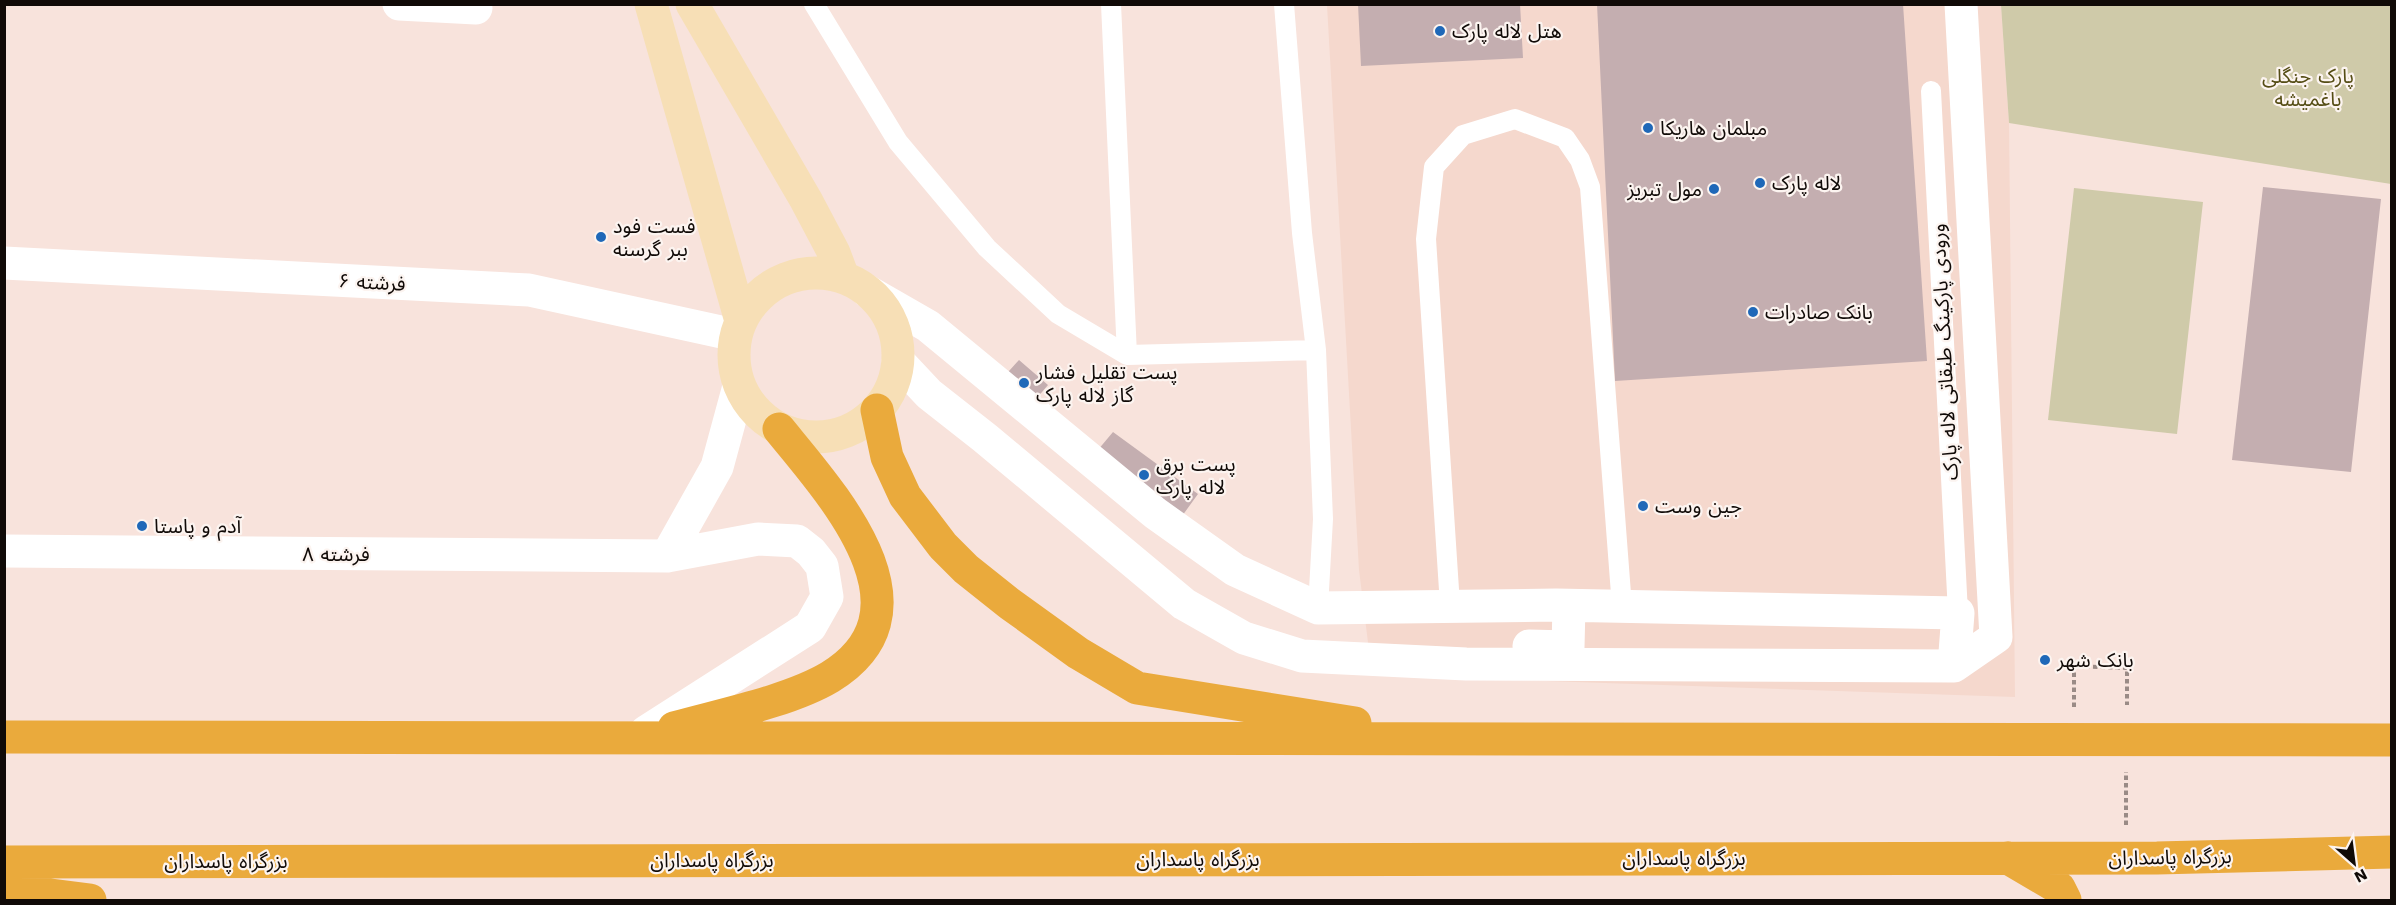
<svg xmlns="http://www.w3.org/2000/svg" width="2396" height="905" font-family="'Work Sans','Noto Sans Arabic',sans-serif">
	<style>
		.built { fill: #f5d8cd }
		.green { fill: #cfcaa9 }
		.building { fill: #c4aeb0 }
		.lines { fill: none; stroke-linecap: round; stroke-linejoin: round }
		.path { stroke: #9a8b86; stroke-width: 4; stroke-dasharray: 4.5 3; stroke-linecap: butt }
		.service { stroke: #fff; stroke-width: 20 }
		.minor { stroke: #fff; stroke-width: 33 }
		.tertiary { stroke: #fff; stroke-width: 33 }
		.secondary { stroke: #f7dfb6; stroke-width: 33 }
		.trunk { stroke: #eaaa3c; stroke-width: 33 }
		.poi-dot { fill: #1f68b8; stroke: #fcf4f0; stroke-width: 2 }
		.labels { text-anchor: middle; stroke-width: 4.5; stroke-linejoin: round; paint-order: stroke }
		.poi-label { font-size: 20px; fill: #100a07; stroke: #fcf4f0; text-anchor: start }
		.park-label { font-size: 20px; fill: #554d15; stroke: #fcf4f0 }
		.street-label { font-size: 20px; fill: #100a07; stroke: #fcf4f0 }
	</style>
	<rect width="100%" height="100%" fill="#f8e3dc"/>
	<path class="built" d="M1327 5H2001L2009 123 2015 697 1372 675 1359 570Z"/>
	<path class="green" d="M2001 5H2391V184L2009 123Z
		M2074 188 2203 202 2177 434 2048 420Z"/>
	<path class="building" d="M1358 4H1520L1523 58 1361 66Z
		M1597 4H1903L1927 361 1615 381Z
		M2263 187 2381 199 2351 472 2232 460Z
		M1019 360 1048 385 1030 406 1000 381Z
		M1113 432 1198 494 1177 523 1092 457Z"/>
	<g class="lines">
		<path class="path" d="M2074 707V666L2127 668V705
			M2126 825V772"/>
		<path class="service" d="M814 4 898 142 987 248 1058 314 1127 355
			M1111 4 1127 355 1316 350
			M1284 4 1302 233 1316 350 1323 519 1318 608
			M1931 91 1958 613
			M1450 605 1426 239 1434 167 1463 135 1515 119 1565 138 1580 160 1590 187 1622 607"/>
		<path class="minor" d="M399 4 476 8
			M4 263 529 290 735 335
			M4 551 667 556 758 539 797 541 811 552 822 566 827 597 810 627 646 732
			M667 556 717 467 739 386"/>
		<path class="tertiary" d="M867 291 928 326 1155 513 1235 570 1318 608 1556 605 1958 613 1954 666
			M898 361 929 394 985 438 1184 604 1244 638 1302 656 1466 664 1954 666 1996 637 1961 4
			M1529 646 1568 647 1569 606"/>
		<path class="secondary" d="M651 4 741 321
			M692 4 806 200 834 253 843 277
			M734 355a82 82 0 1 1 164 0a82 82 0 1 1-164 0Z"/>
		<path class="trunk" d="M877 410 887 457 905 496 943 546 966 569 1010 604 1078 653 1137 688 1355 723
			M674 728C720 715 790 701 830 677 939 610 832 494 779 429
			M4 737 2392 740
			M2008 858 2059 888 2065 900
			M4 862 2157 858 2392 852
			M4 889 90 900"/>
	</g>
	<g class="poi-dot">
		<circle cx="1440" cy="31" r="6"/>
		<circle cx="1648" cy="128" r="6"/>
		<circle cx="1760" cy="183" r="6"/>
		<circle cx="1714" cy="189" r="6"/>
		<circle cx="601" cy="237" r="6"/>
		<circle cx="1753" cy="312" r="6"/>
		<circle cx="1024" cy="383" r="6"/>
		<circle cx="1144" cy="475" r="6"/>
		<circle cx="1643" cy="506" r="6"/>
		<circle cx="142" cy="526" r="6"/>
		<circle cx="2045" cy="660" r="6"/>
	</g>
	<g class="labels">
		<g class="poi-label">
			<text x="1452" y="38">هتل لاله پارک</text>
			<text x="1660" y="135">مبلمان هاریکا</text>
			<text x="1772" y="190">لاله پارک</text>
			<text x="1702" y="196" text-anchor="end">مول تبریز</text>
			<text x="613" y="233">فست فود<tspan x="613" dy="23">ببر گرسنه</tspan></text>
			<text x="1765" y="319">بانک صادرات</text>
			<text x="1036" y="379">پست تقلیل فشار<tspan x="1036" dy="23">گاز لاله پارک</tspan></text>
			<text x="1156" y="471">پست برق<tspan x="1156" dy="23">لاله پارک</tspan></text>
			<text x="1655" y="513">جین وست</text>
			<text x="154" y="533">آدم و پاستا</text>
			<text x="2057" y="667">بانک شهر</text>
		</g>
		<g class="park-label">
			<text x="2308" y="83">پارک جنگلی<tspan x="2308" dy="23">باغمیشه</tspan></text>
		</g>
		<g class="street-label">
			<text transform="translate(372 282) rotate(3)" y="7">فرشته ۶</text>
			<text transform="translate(1944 352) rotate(-93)" y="7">ورودی پارکینگ طبقاتی لاله پارک</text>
			<text x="336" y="561">فرشته ۸</text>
			<text transform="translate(2170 857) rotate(-1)" y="7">بزرگراه پاسداران</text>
			<text x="1684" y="865">بزرگراه پاسداران</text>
			<text x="1198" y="866">بزرگراه پاسداران</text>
			<text x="712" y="867">بزرگراه پاسداران</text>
			<text x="226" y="868">بزرگراه پاسداران</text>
		</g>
	</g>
	<rect width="2396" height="905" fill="none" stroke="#100a07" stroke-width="12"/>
	<g transform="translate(2354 863) rotate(152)" stroke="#fcf4f0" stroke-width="4.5" paint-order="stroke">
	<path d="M0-4.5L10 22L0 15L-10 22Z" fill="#100a07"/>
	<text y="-9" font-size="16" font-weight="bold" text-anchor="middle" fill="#100a07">N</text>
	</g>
</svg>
